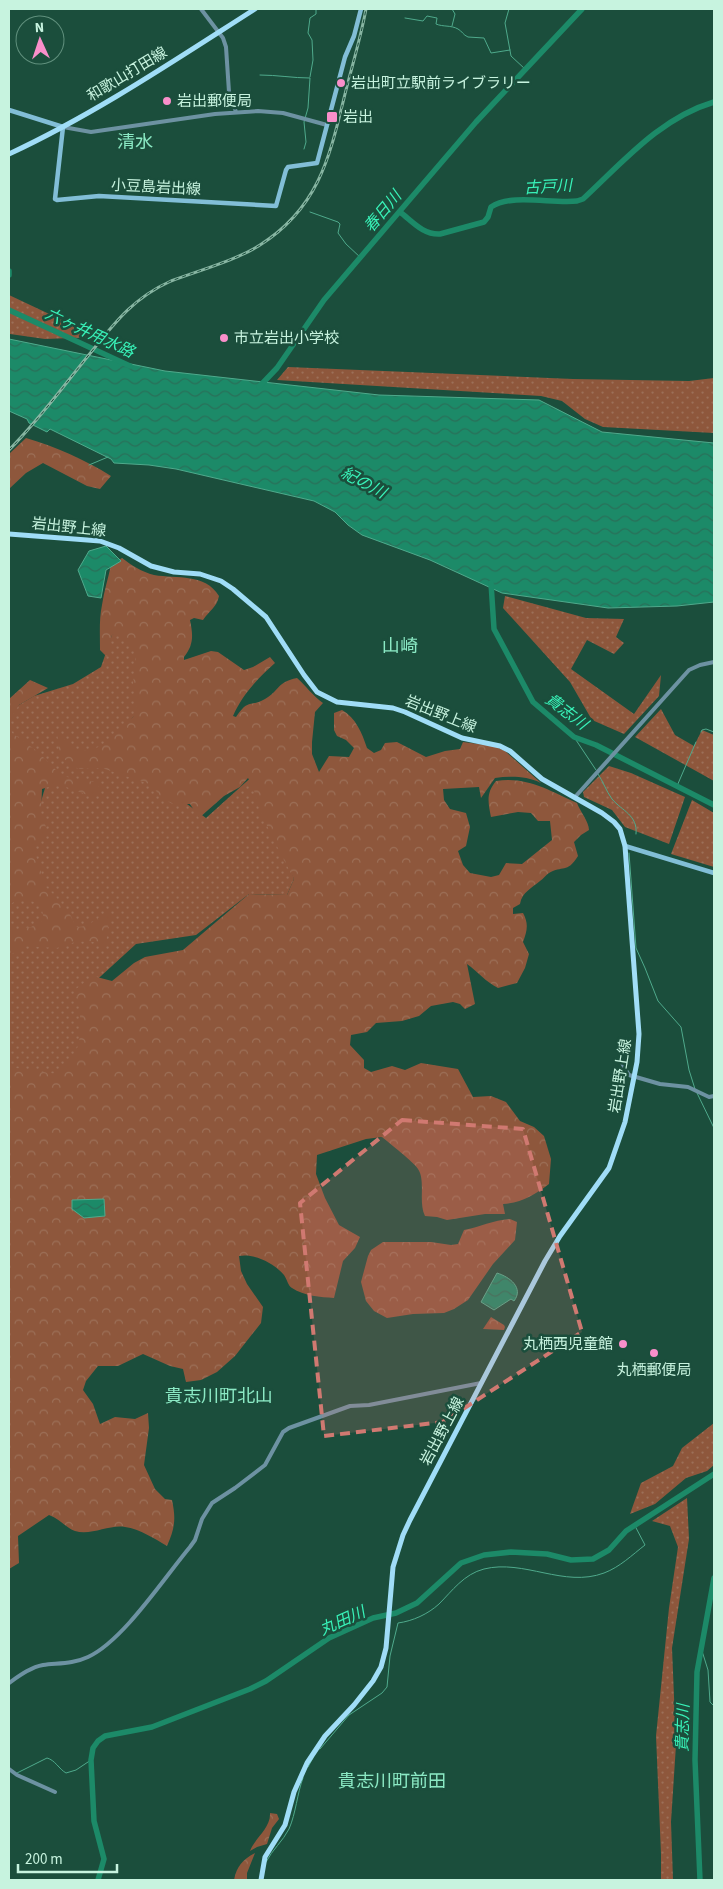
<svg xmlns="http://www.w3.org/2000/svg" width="723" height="1889" font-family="'Source Sans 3','Noto Sans JP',sans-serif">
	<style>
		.grass { fill: url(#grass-dots) }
		.forest { fill: url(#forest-crowns) }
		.water { fill: url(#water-waves); stroke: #4faa8c }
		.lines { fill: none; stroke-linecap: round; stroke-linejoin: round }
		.stream { stroke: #4faa8c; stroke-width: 1 }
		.river { stroke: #1c8a68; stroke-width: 5.5 }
		.tertiary { stroke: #6d92a2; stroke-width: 4 }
		.secondary { stroke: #82bed7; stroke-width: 4.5 }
		.primary { stroke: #a0ddf7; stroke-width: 5 }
		.rail-casing { stroke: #87b5a2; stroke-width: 3 }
		.rail { stroke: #1b4e3c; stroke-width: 1; stroke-dasharray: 4; stroke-linecap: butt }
		.marked { fill: #d07971; fill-opacity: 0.2; stroke: #d07971; stroke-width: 4; stroke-dasharray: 10 6; stroke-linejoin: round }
		.poi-dot { fill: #f98fca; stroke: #1b4e3c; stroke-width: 2 }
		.labels { text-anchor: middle; stroke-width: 5; stroke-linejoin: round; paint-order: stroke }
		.street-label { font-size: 15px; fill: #c7f3df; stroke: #1b4e3c }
		.poi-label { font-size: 15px; fill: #c7f3df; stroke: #1b4e3c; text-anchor: start }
		.water-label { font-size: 16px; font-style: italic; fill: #38f2b8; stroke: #1b4e3c }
		.quarter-label { font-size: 18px; fill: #8be9c4; stroke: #1b4e3c }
	</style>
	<defs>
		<pattern id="grass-dots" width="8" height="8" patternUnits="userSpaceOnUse" patternTransform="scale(1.25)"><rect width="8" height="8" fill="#8e573c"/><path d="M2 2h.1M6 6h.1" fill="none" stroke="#9c7058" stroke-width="1.8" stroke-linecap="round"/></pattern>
		<pattern id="forest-crowns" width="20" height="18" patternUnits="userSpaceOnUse" patternTransform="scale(1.25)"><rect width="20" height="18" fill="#8e573c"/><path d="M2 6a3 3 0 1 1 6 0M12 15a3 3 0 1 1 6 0" fill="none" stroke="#9c7058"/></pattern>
		<pattern id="water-waves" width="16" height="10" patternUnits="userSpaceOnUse" patternTransform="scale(1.25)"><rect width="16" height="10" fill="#1c8a68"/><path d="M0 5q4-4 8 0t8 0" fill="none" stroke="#297059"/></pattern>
	</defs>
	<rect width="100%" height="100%" fill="#1b4e3c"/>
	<path class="grass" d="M9 295 98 337 45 339 10 334Z
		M288 367 573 379 689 381 714 378V433L603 427 585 419 562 401 541 396 277 380Z
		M505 596 586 618 624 619 616 637 624 643 614 654 587 640 571 669 634 714 661 675 659 696 624 734 592 720 570 682 503 608Z
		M124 628 148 650 142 705 104 756 157 782 206 818 256 773 294 879 287 895 249 894 196 935 136 944 89 987 84 1046 60 1082 9 1073V899L27 849 50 771 10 733 9 711 34 696 73 684 101 667 112 635Z
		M661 709 675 735 694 746 702 730 714 735V781L635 737Z
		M609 766 631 773 685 797 669 844 625 827 612 810 584 797 583 792Z
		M692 800 714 813V867L671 854Z
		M714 1423V1465L707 1471 686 1478 655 1504 630 1514 641 1483 673 1466 682 1448Z
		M687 1498 689 1539 672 1648 676 1745 671 1822 673 1880H661V1854L656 1736 669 1608 678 1547 670 1526 652 1521Z"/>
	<path class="forest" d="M26 438C56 447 84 459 111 476L100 489 87 486 43 463 26 473 9 489V454Z
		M122 558C131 565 142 572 154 575 177 579 205 573 219 596 217 607 209 611 203 620L194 618 190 620C193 635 194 644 184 657V660L211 651 218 652 244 670 253 667 270 657 275 663C258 678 242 695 233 716L236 717C249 698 249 708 265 699 279 691 277 682 297 678 306 686 313 696 323 703L315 712 312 742V754L319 772 329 756 349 757 354 748 346 740 337 736 334 730V713L342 710C356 718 362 733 367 748L374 753 381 750 385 743 397 742 426 757 445 751 460 749 463 742 494 746 505 751 541 783C526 776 511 776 495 778L481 798 479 787 443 789 444 800 450 809 466 813 470 827 466 846 458 851 463 865 470 873 491 877 499 875 506 863 522 864 552 840 550 821H538L531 813 518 812 491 817C488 802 486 793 496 781 527 776 550 791 577 803 580 811 589 822 589 830L581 835 574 842 578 856C567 874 562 865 549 873 546 875 543 879 540 881 532 888 522 892 520 904L513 908V914L523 913C529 924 527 931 523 942L529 954 525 968 517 983 498 988C486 982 478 972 467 964L475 1004 465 1009 460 1004 453 1002 431 1006 419 1016 402 1021 376 1023 367 1032 351 1035 350 1045 364 1060V1068L371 1072 392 1066 405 1070 421 1063 458 1069 473 1097 491 1096 506 1102 520 1121 534 1127 544 1136 551 1159 549 1184C534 1195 522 1203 503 1204L505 1214H485L447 1220 437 1217 425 1216C418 1202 426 1181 418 1169 414 1162 389 1143 382 1137L366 1139 317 1155 316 1174 325 1198 339 1225 360 1237 355 1248 343 1261 334 1298C321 1297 304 1296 292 1288 288 1286 287 1279 284 1275 274 1263 254 1253 239 1256L241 1271 247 1284 263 1307 261 1323 235 1356 217 1372 201 1380 186 1382 183 1369 170 1366 143 1354 118 1366H98L86 1381 83 1390 93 1404 100 1424 115 1417 135 1419 148 1413 149 1428 144 1465 155 1489 165 1499 172 1500C176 1519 175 1528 167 1546 155 1539 140 1529 125 1527 110 1524 91 1536 75 1531 66 1528 60 1519 49 1515L18 1536 19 1563 9 1569V1067L57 1074C87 1053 82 1021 76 989L93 976 112 981 134 963 145 957 183 950 249 894 287 895 294 879C282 857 271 834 260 811 256 800 255 788 248 778L240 787 224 796 199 818 190 804H173L161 798 152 785 102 768 78 769 60 756 57 732 77 751 93 750 113 738 133 717 137 704 133 684 135 666V648L121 634 112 635 107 657 100 650C100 635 99 619 102 605 104 591 108 579 111 565Z
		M30 680 48 688 19 705 9 721V699Z
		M9 725 12 733 37 751 62 776 94 782 102 790 93 797 58 784 42 789 41 814 48 832 37 840 34 850 46 887 56 897 71 916 76 927C90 928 98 916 110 910L106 945 89 941 75 942 57 948 24 946 9 956V931L31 927 44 920 41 905 22 897 9 905Z
		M510 1219 517 1222 515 1240 493 1264 468 1300 454 1309 444 1313 413 1314 387 1318 374 1311 366 1301 361 1282 368 1256 371 1250 383 1242H431L451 1245 458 1244 464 1230C480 1227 493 1220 510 1219Z
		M491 1317 504 1325 505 1327 504 1330 483 1329Z
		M270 1813 277 1814 279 1819 272 1828 267 1844 257 1847 250 1851C255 1838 271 1828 270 1813Z
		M255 1853 247 1873V1880H234C237 1866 242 1860 255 1853Z"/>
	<path class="water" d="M9 339 165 371 379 395 539 400 602 432 714 443V602L677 606 608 608 502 593 430 560 362 535 348 525 335 512 314 501 176 469 149 465 114 463 111 459 50 429 47 432 29 423 27 419 9 411Z
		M106 546 121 561 106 570 101 598 88 596 78 570 89 551Z
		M104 1199 105 1216 84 1218 72 1209V1200Z
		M497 1273C510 1277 524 1288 514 1301L511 1299 494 1310 481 1302Z"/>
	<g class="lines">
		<path class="stream" d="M509 9 505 23 511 56 525 69
			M405 18 423 21 427 16 437 18 436 24C443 27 451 25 458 29 462 31 463 35 468 37L484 38 491 53 510 50
			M452 26 455 14 452 9
			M260 75C277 75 293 78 310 78L308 108 304 122 306 142 304 149
			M310 77 313 60 312 40 308 33 310 18 316 14V9
			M310 212 338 222 340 224 338 233 346 244 361 258
			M89 465 108 457
			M701 732 702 730 706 729 714 732
			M574 737 596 770
			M598 774C603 781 606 791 612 799 622 811 638 815 636 834
			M677 786 696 742
			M629 853 636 948 645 968 658 1001 681 1027 689 1070 695 1089
			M697 1093 714 1128
			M713 1588H714
			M702 1651 708 1670 710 1702 714 1706
			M320 1749 349 1715 382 1693 387 1687 390 1656 398 1623C413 1621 428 1614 439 1604 452 1591 464 1574 484 1569 524 1559 564 1588 604 1573 620 1567 632 1555 645 1545L635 1526
			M308 1767 313 1758
			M17 1773 47 1758C55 1760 59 1769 66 1773L76 1770 91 1760
			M266 1862C272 1850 283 1841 289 1829 296 1813 297 1794 303 1778"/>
		<path class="river" d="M400 212C412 221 423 235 440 234L484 222 488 217 491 207C512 193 552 204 577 201L583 199C623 162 660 118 714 102
			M9 271V275
			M9 310 130 366
			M259 387 277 368 324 300 411 198 476 122 582 9
			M491 583 494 629 533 702 574 737 596 745 714 805
			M98 1880 104 1859 94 1821 91 1760 93 1748 98 1741 105 1736 152 1727 250 1689 266 1681 329 1638 373 1618 396 1613 417 1603 461 1563 484 1555 511 1552 547 1554 571 1560 593 1559 609 1550 626 1531 714 1474
			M700 1880 695 1760 697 1672 714 1578"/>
		<path class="tertiary" d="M201 9 223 38 226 47 229 92 236 112
			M63 127 91 132 215 114 258 111 283 113 327 125
			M575 797 689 670 700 665 714 662
			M622 1063 629 1075 660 1084 688 1087 709 1097 714 1096
			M9 1683C19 1676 31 1667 43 1665 59 1663 73 1664 88 1657 123 1641 164 1578 190 1547L195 1540 202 1519 212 1503 235 1488 265 1465 283 1432 289 1428 350 1406 369 1405 481 1383
			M9 1769 17 1775 55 1792"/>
		<path class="secondary" d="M9 110 63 127 55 199 57 200 99 196 276 206 286 170 288 167 317 163 345 57 354 36 361 9
			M625 846 714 873"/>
		<path class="primary" d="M9 154C95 114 175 60 255 9
			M9 534 100 541 119 548 151 566 174 572 200 574 221 581 233 589 266 617 304 675 317 692 337 702 393 708 405 712 462 738 500 746 510 751 542 779 602 813 614 822 620 829 625 846 639 1034 637 1062 625 1122 609 1168 560 1236 545 1261 410 1520 403 1535 393 1567 386 1648 381 1667 373 1681 354 1705 325 1736 307 1763 294 1792 285 1825 265 1857 261 1880"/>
		<g class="rail-casing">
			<path id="rail" d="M9 450C39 420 65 384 92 351 116 321 135 297 171 281 197 271 237 260 260 245 320 207 330 155 346 90 353 63 361 36 366 9"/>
		</g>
		<use href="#rail" class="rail"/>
	</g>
	<path class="marked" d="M402 1120 523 1129 582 1332 443 1422 324 1436 300 1203Z"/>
	<g class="poi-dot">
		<circle cx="341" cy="83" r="5"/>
		<circle cx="167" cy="101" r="5"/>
		<rect x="326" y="111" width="12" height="12" rx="2.5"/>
		<circle cx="224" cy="338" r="5"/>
		<circle cx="623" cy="1344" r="5"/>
		<circle cx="654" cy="1353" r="5"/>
	</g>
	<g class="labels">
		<g class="street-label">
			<text transform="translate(127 74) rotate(-31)" y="5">和歌山打田線</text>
			<text transform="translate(156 187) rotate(3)" y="5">小豆島岩出線</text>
			<text transform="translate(69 527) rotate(6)" y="5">岩出野上線</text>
			<text transform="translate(441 714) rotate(22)" y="5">岩出野上線</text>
			<text transform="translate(620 1076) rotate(-81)" y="5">岩出野上線</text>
			<text transform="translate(442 1431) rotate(-62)" y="5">岩出野上線</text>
		</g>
		<g class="poi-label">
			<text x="351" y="88">岩出町立駅前ライブラリー</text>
			<text x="177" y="106">岩出郵便局</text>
			<text x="343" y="122">岩出</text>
			<text x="234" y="343">市立岩出小学校</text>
			<text x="613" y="1349" text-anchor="end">丸栖西児童館</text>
			<text x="654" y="1375" text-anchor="middle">丸栖郵便局</text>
		</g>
		<g class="water-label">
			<text transform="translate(548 186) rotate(-3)" y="6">古戸川</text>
			<text transform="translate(382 211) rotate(-50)" y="6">春日川</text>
			<text transform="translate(90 332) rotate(25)" y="6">六ヶ井用水路</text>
			<text transform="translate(364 482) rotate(28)" y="6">紀の川</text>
			<text transform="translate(567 711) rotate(37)" y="6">貴志川</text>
			<text transform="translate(342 1620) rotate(-24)" y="6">丸田川</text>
			<text transform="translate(682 1728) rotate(-89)" y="6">貴志川</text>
		</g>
		<g class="quarter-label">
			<text x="135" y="148">清水</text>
			<text x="400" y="652">山崎</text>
			<text x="219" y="1402">貴志川町北山</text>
			<text x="392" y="1787">貴志川町前田</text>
		</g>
	</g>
	<rect width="723" height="1889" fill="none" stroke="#c7f3df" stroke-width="20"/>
	<g transform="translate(40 40) rotate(357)"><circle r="24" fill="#1b4e3c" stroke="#60907d"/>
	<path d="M0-4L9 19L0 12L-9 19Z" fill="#f98fca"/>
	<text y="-8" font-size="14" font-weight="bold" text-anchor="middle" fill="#c7f3df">N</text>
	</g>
	<path d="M18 1864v8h99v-8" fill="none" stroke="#c7f3df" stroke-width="2.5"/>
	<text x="25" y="1864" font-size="15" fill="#c7f3df" stroke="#1b4e3c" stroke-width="4" paint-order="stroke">200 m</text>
</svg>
